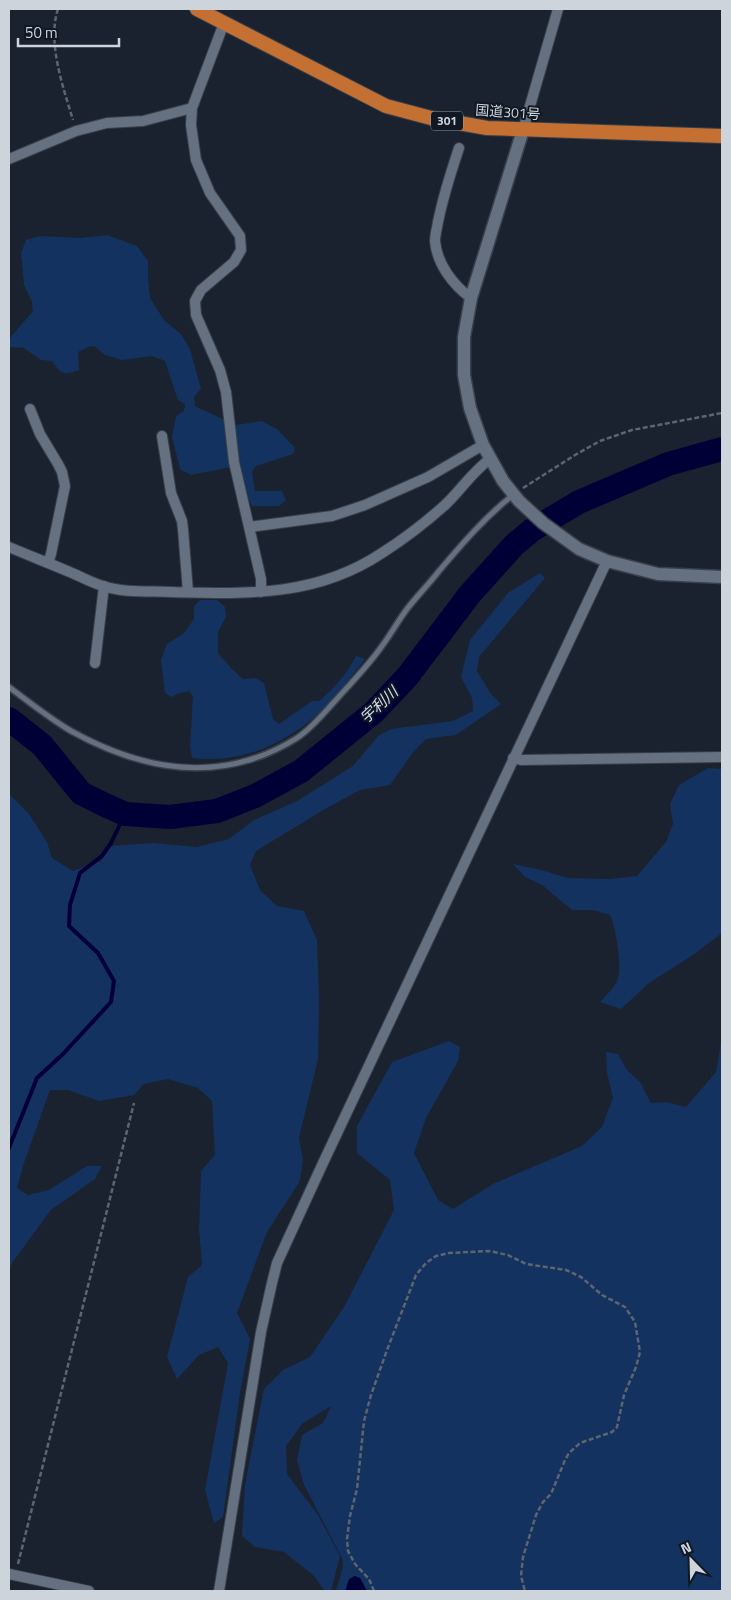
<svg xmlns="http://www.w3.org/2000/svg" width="731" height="1600" font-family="'Titillium Web','Noto Sans JP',sans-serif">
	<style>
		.green { fill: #14325f }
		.water { fill: #000037 }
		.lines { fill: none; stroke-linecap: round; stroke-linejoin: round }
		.stream { stroke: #000037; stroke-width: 4 }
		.river { stroke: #000037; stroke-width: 24 }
		.service-casing { stroke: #393f49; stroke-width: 8 }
		.minor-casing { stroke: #393f49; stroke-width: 12 }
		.tertiary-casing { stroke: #393f49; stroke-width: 15 }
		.trunk-casing { stroke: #393f49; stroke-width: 16 }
		.path { stroke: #5d6570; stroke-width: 2.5; stroke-dasharray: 5 2.5; stroke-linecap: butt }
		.service { stroke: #657080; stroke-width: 5 }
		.minor { stroke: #657080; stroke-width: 10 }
		.tertiary { stroke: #657080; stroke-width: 12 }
		.trunk { stroke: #c47033; stroke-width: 14 }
		.labels { text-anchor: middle; stroke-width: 4; stroke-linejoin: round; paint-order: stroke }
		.shield { fill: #101824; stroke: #959ca5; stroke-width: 1 }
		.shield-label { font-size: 12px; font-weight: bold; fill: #ced4dc }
		.street-label { font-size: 14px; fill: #ced4dc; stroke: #101824 }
		.water-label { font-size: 15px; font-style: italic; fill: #d4e0f3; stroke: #101824 }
	</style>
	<rect width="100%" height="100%" fill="#19222e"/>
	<path class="green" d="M107 235 137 246 148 261V280L150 298 164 320 181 334 190 349 201 389 194 397 195 406 236 425 262 421 277 429 295 448 293 454 256 466 252 472 255 491H282L286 500 279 506H252L248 498 239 469 226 468 191 475 180 469 172 437 176 416 184 411 185 404 178 400 165 361 152 356 122 360 105 355 94 346 88 347 78 352 79 370C63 376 61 374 52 361L41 360 24 348 9 347V339L33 311 32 302 24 285 21 253 26 240 40 236 80 238Z
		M540 573 545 578 479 657 477 671 491 694 501 704 456 735 426 739 414 751 390 785 360 790 325 809 256 851 250 865 260 890 277 906 304 911 317 940 319 999 318 1059 299 1138 303 1160 300 1181 267 1232 237 1313 250 1339 240 1393 223 1517 214 1523 205 1490 228 1363 218 1347 199 1355 177 1379 167 1357 188 1277 202 1265 199 1229 201 1171 215 1155 212 1101 198 1088 168 1079 144 1084 134 1095 99 1101 68 1090H50L24 1163 17 1188 28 1195 49 1190 87 1166H102L95 1179 51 1210 12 1263 9 1271V794L29 814 47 842 52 858 73 871 101 861 111 846 152 843 197 847 229 839 254 820 297 801 353 766 378 736 391 729 453 721 473 711 472 698 461 677 470 640 508 593Z
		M200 600H217L225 607 226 617 218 632V653L231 668 243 679 256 678 264 683 273 719 279 724 312 701H319C333 689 348 673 356 656L365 659C347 682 329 706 306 724 302 728 295 731 290 735 259 754 228 762 192 758L190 747 193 696 189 691 180 693 171 697 165 693 161 660 167 644 184 633 194 619V606Z
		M708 768 722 769V933L696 953 649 983 621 1009 600 1002C605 996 614 988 617 981 623 967 616 929 610 915L593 910H572L542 885 525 877 513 864 541 870 568 878 609 879 637 876 666 842 673 824 670 804 679 785Z
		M722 1037V1591H336L343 1567 342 1558 304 1485 297 1460 302 1435 323 1423 331 1406 303 1423 286 1446 287 1474 318 1515 340 1556 331 1591H325L313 1575 284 1552 255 1547 242 1536 245 1484 264 1389 283 1370 310 1357 344 1307 394 1210 390 1180 357 1153V1126L392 1062 449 1041 460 1047 458 1061 426 1118 414 1153 438 1200 453 1209 493 1184 582 1146 602 1127 613 1098 607 1073 606 1052 618 1054 627 1070 640 1082 651 1103 666 1102 686 1107 716 1072Z"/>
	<path class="water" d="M355 1576 360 1578 367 1591H345L349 1579Z"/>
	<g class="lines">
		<path class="stream" d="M9 1148 37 1078 63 1054 111 1002 114 981 98 953 69 926 70 905 80 873 102 856 111 843 125 814"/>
		<path class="river" d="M9 719 42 745 81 793 105 805 125 814 170 817 217 811 255 796 301 771 374 712 407 677 470 594 514 545 532 530 579 502 668 464 722 449"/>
		<g class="service-casing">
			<path id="service" d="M9 687C29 702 49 718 71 731 145 772 222 785 297 738 312 728 323 714 335 701 351 683 368 666 382 646 391 634 398 621 407 609 417 596 429 584 439 571 462 544 485 517 513 495"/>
		</g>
		<g class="minor-casing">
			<path id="minor" d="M224 23 192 108 191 125 196 160 210 193 240 236 241 250 234 262 201 290 195 301 196 315 220 370 226 392 234 462 261 579V592
				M523 130 558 9
				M459 148C451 172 443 197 438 222 437 228 435 235 435 241 437 264 453 285 471 298
				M9 159 76 131 107 123 143 121 192 108
				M30 409 40 434 58 464 62 472 65 486 51 554 48 563
				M162 436 171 493 182 521 183 529 188 592
				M249 527 332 516 365 505 428 477 483 445
				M9 547C30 556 51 564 72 573 82 577 92 583 103 586 124 593 149 591 171 592 247 594 316 597 382 553 404 539 426 522 445 505 461 490 472 472 490 459
				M95 663 104 586
				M513 758 521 760 722 757
				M9 1574 89 1591
				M219 1591 261 1332 272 1283 277 1263 323 1163 607 561"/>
		</g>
		<g class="tertiary-casing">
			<path id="tertiary" d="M523 130 471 298 464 337V375L470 408 483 445 503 481 519 501 543 523 579 549 607 561 658 574 722 577"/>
		</g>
		<g class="trunk-casing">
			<path id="trunk" d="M197 9 386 106 431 118 487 128 722 136"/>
		</g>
		<path class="path" d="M58 9C47 42 63 87 73 120
			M523 488 575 455 600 441 632 430 722 413
			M18 1564 134 1103
			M374 1591 369 1579 355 1564 348 1551 347 1539 350 1516 357 1489 364 1421 371 1395 387 1350 416 1275 426 1263 436 1256 449 1253 489 1251 508 1255 526 1264 566 1270 581 1277 602 1295 625 1307 635 1322 640 1352 636 1367 624 1395 617 1427 612 1432 580 1443 569 1453 565 1460 551 1494 543 1502 536 1515 523 1557 521 1576 525 1591"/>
		<use href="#service" class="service"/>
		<use href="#minor" class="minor"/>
		<use href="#tertiary" class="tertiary"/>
		<use href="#trunk" class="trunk"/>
	</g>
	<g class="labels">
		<rect class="shield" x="431" y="111.5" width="32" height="19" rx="4"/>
		<g class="shield-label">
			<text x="447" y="125">301</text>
		</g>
		<g class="street-label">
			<text transform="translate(508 112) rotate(4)" y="5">国道301号</text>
		</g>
		<g class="water-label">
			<text transform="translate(379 705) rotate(-43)" y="5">宇利川</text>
		</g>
	</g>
	<rect width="731" height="1600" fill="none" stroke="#ced4dc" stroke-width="20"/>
	<g transform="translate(691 1560) rotate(337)" stroke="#101824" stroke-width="4" paint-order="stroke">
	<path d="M0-4L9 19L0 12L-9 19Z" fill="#ced4dc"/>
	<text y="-8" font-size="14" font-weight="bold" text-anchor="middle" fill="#ced4dc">N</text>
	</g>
	<path d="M18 38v8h101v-8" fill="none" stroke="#ced4dc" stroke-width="2.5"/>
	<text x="25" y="38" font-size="15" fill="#ced4dc" stroke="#101824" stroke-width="4" paint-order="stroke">50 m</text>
</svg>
